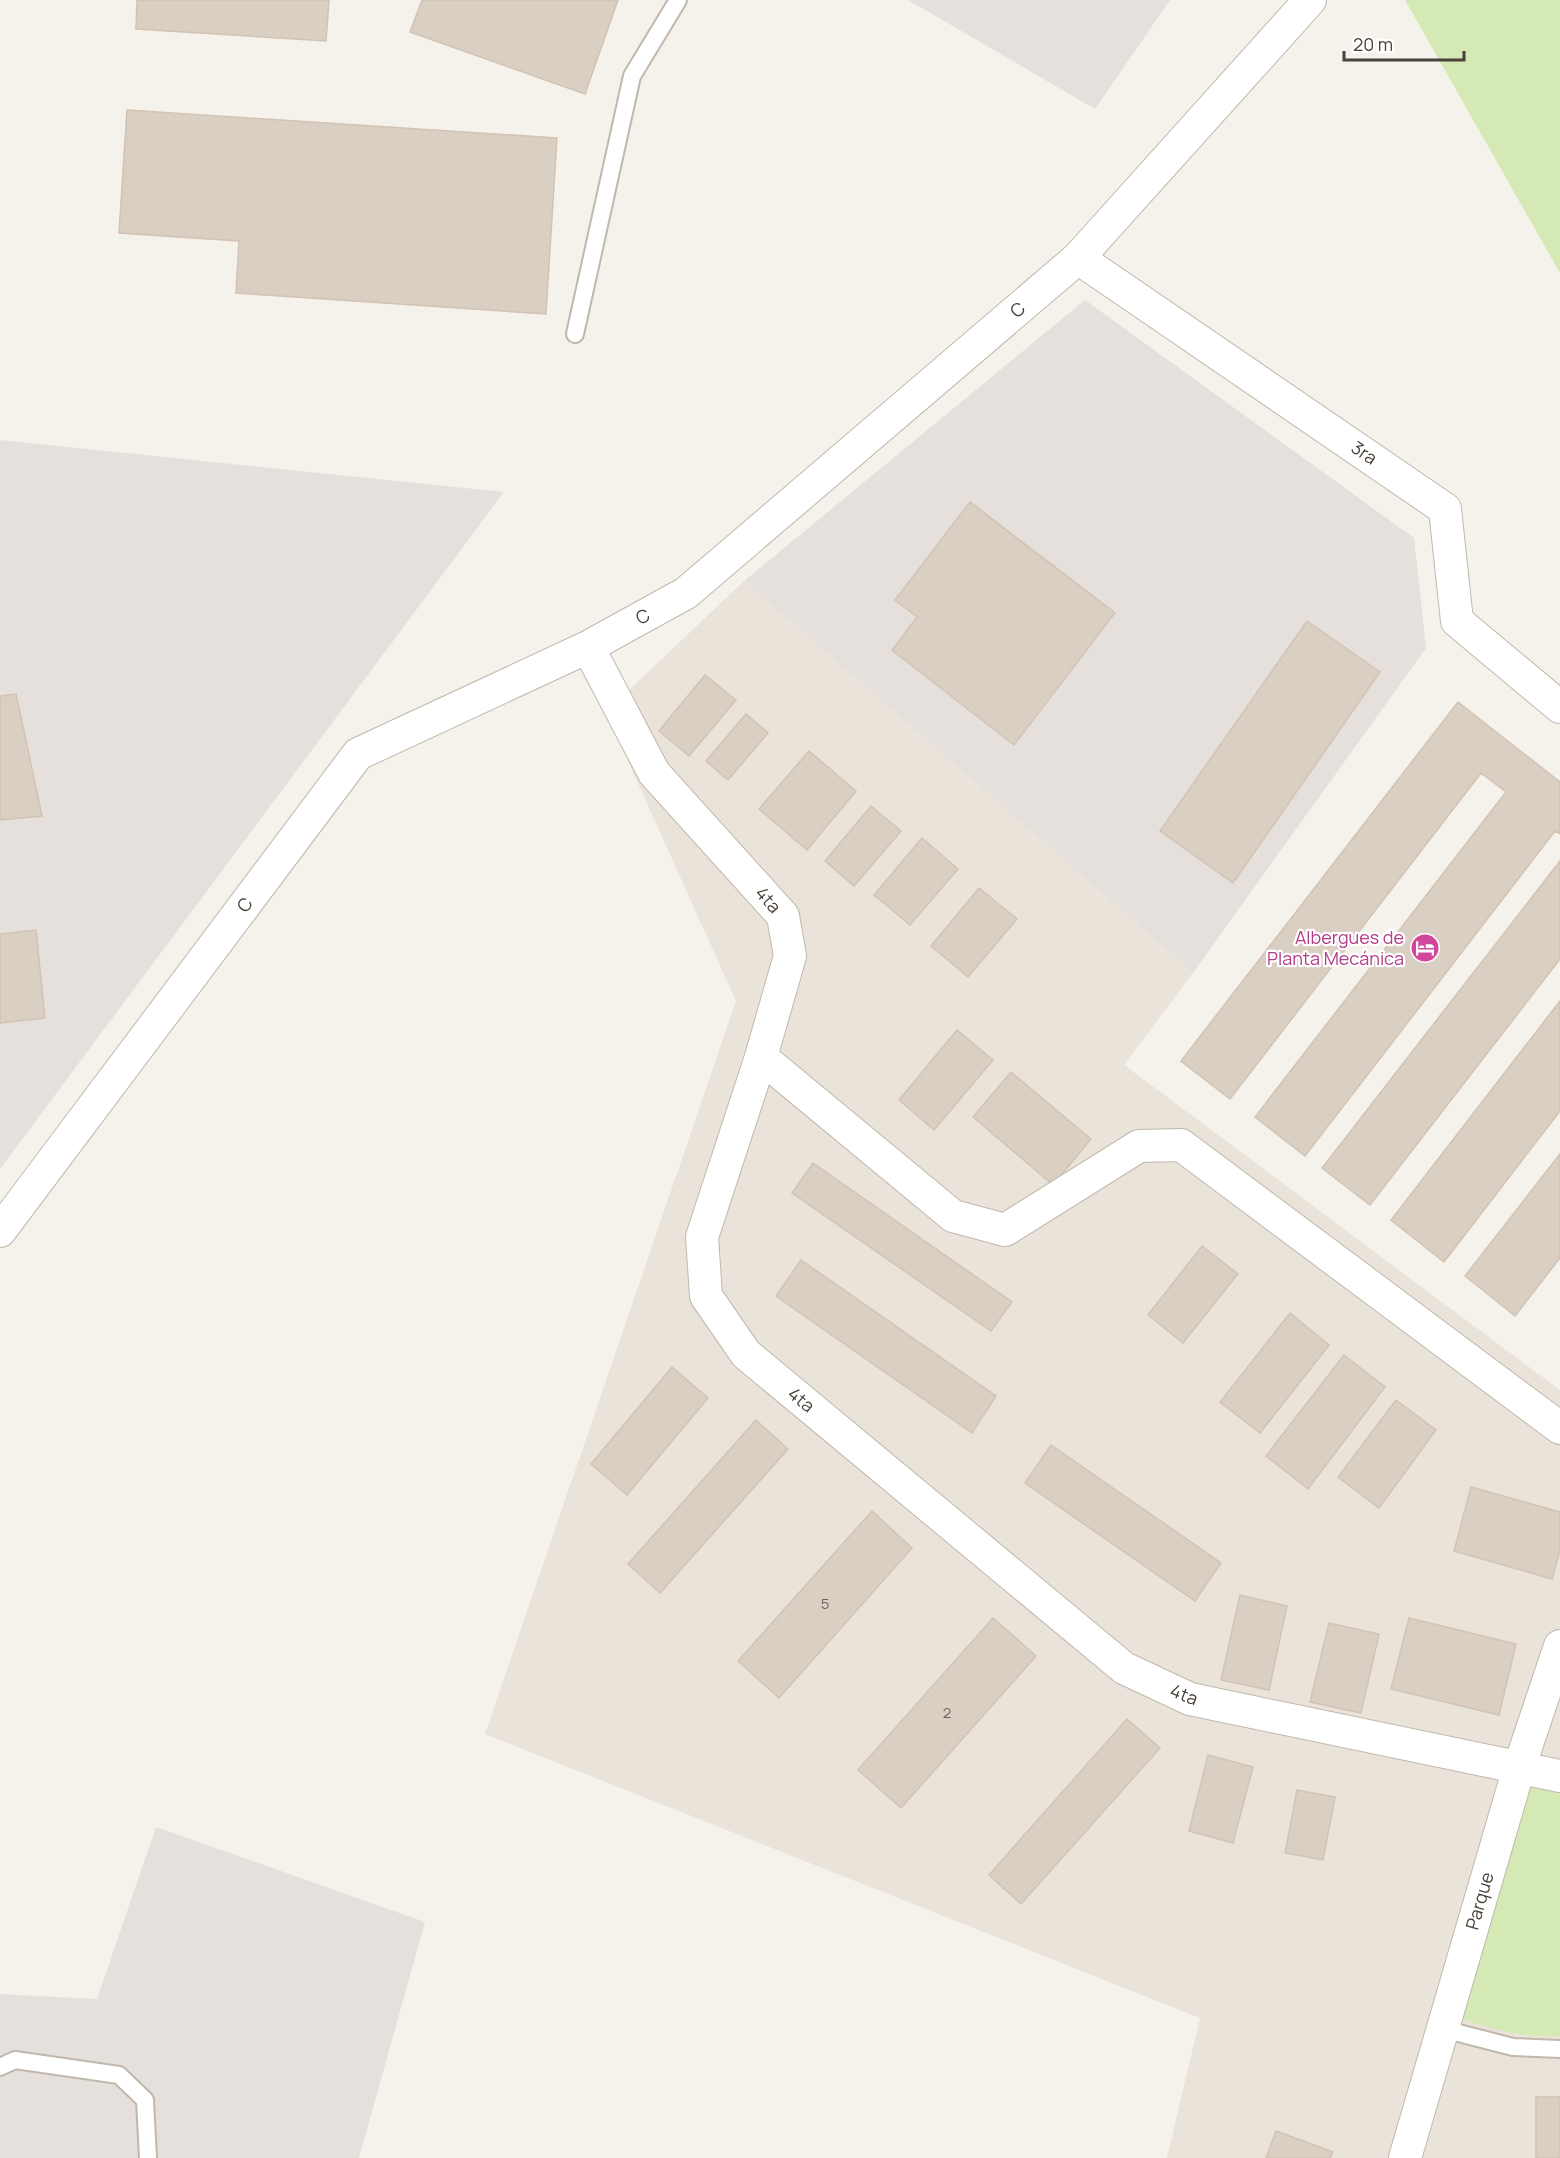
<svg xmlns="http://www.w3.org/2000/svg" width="1560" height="2158" font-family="Manrope,sans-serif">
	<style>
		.residential { fill: #e9e3d9 }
		.industrial { fill: #e5e0dc }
		.green { fill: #d5e9b4 }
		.building { fill: #dacfc3; stroke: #d2c3b3; stroke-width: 1.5 }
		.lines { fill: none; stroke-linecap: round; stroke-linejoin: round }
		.lane-casing { stroke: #c1b8ad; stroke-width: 20 }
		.street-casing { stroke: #c1b8ad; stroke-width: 34 }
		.lane { stroke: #fff; stroke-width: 16 }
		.street { stroke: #fff; stroke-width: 32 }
		.labels { text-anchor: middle; stroke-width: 4.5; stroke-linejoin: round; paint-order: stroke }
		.number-label { font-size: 15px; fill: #6e645b }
		.street-label { font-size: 18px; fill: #4a4138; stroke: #fff }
		.hotel-label { font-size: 18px; fill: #b23c85; stroke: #fff; text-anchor: end }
	</style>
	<rect width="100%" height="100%" fill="#f5f1eb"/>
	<path class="residential" d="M744 581 1193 973 1124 1065 1560 1390V2158H1167L1200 2018 485 1734 736 1001 606 712Z"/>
	<path class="industrial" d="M908 0H1170L1095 109Z
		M1085 300 1414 538 1426 648 1193 973 744 581Z
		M0 440 504 492 0 1169Z
		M156 1827 425 1922 359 2158H0V1994L97 1999Z"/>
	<path class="green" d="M1405 0H1560V273Z
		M1530 1777 1560 1784V2036C1524 2038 1495 2030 1462 2019Z"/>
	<path class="building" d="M137 0H329L326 41 136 29Z
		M422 0H618L585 94 410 32Z
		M127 110 557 138 546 314 236 293 239 241 119 233Z
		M970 502 1115 613 1014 745 892 650 917 617 895 600Z
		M1307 621 1380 672 1233 883 1160 831Z
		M705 675 736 700 689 756 659 731Z
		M16 694 42 816 0 820V696Z
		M1458 702 1560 782V834L1555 831 1305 1156 1255 1117 1506 792 1481 773 1230 1099 1181 1061Z
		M746 714 768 733 728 780 706 761Z
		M809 751 856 791 807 850 759 809Z
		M871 806 901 831 854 886 825 861Z
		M922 838 958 869 910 925 874 895Z
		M1560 861V959L1370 1205 1322 1168Z
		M979 888 1017 919 968 977 931 946Z
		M36 930 45 1018 0 1023V934Z
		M1560 1001V1111L1444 1262 1391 1220Z
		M957 1030 993 1060 934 1130 899 1100Z
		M1011 1072 1091 1139 1053 1185 973 1117Z
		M1560 1154V1258L1515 1316 1465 1276Z
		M813 1163 1012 1302 991 1331 792 1193Z
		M1202 1246 1238 1274 1183 1343 1148 1315Z
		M801 1260 996 1396 972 1433 776 1296Z
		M1290 1313 1329 1345 1260 1433 1220 1402Z
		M1344 1355 1385 1387 1308 1489 1266 1456Z
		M672 1367 708 1398 627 1495 591 1464Z
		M1396 1400 1436 1430 1379 1508 1338 1477Z
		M756 1420 788 1449 660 1593 628 1564Z
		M1051 1445 1221 1563 1195 1601 1025 1483Z
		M1471 1487 1560 1512V1550L1552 1579 1454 1551Z
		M872 1511 912 1548 779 1698 738 1661Z
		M1240 1595 1287 1606 1269 1690 1221 1680Z
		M993 1618 1036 1656 901 1808 858 1770Z
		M1409 1618 1516 1644 1499 1715 1391 1689Z
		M1329 1623 1379 1634 1361 1713 1310 1702Z
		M1127 1719 1160 1748 1021 1904 989 1875Z
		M1208 1755 1253 1767 1233 1843 1189 1831Z
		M1297 1790 1335 1797 1323 1860 1285 1853Z
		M1536 2097H1560V2158H1536Z
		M1276 2131 1333 2152 1330 2158H1266Z"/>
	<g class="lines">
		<g class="lane-casing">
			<path id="lane" d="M575 334 632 76 678 0
				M1443 2029 1513 2047 1560 2049
				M0 2067 15 2060 119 2075 145 2100 148 2158"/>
		</g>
		<g class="street-casing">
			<path id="street" d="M1078 258 1445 509 1457 621 1560 707
				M588 647 654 773 783 916 790 956 761 1057 702 1237 706 1296 746 1354 1124 1668 1190 1699 1560 1776
				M761 1057 953 1216 1005 1230 1139 1146 1181 1145 1560 1428
				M0 1231 358 754 588 647 686 593 1078 258 1310 0
				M1405 2158 1519 1768 1560 1646"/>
		</g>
		<use href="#lane" class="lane"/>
		<use href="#street" class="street"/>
	</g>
	<defs>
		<g id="hotel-disc" transform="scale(1.5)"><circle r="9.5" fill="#d1479c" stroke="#fff"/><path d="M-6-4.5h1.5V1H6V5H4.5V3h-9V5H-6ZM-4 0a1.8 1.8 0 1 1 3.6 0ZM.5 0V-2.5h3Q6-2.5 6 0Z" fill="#fff"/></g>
	</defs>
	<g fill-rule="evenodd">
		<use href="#hotel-disc" x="1425" y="948"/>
	</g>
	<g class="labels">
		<g class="number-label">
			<text x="825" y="1609">5</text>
			<text x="947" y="1718">2</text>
		</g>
		<g class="street-label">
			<text transform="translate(1018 310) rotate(-41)" y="6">C</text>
			<text transform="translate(1364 453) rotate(34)" y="6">3ra</text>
			<text transform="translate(643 617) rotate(-29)" y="6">C</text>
			<text transform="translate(768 900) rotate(49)" y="6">4ta</text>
			<text transform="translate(245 905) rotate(-53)" y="6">C</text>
			<text transform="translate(801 1400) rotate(40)" y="6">4ta</text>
			<text transform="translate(1184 1695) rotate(21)" y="6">4ta</text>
			<text transform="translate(1480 1901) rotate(-74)" y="6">Parque</text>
		</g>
		<g class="hotel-label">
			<text x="1404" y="944">Albergues de<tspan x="1404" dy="21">Planta Mecánica</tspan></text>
		</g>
	</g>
	<path d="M1344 51v9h120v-9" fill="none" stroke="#4a4138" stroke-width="3"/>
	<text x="1353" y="51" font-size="18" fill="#4a4138" stroke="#ffffff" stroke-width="4.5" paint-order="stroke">20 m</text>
</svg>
